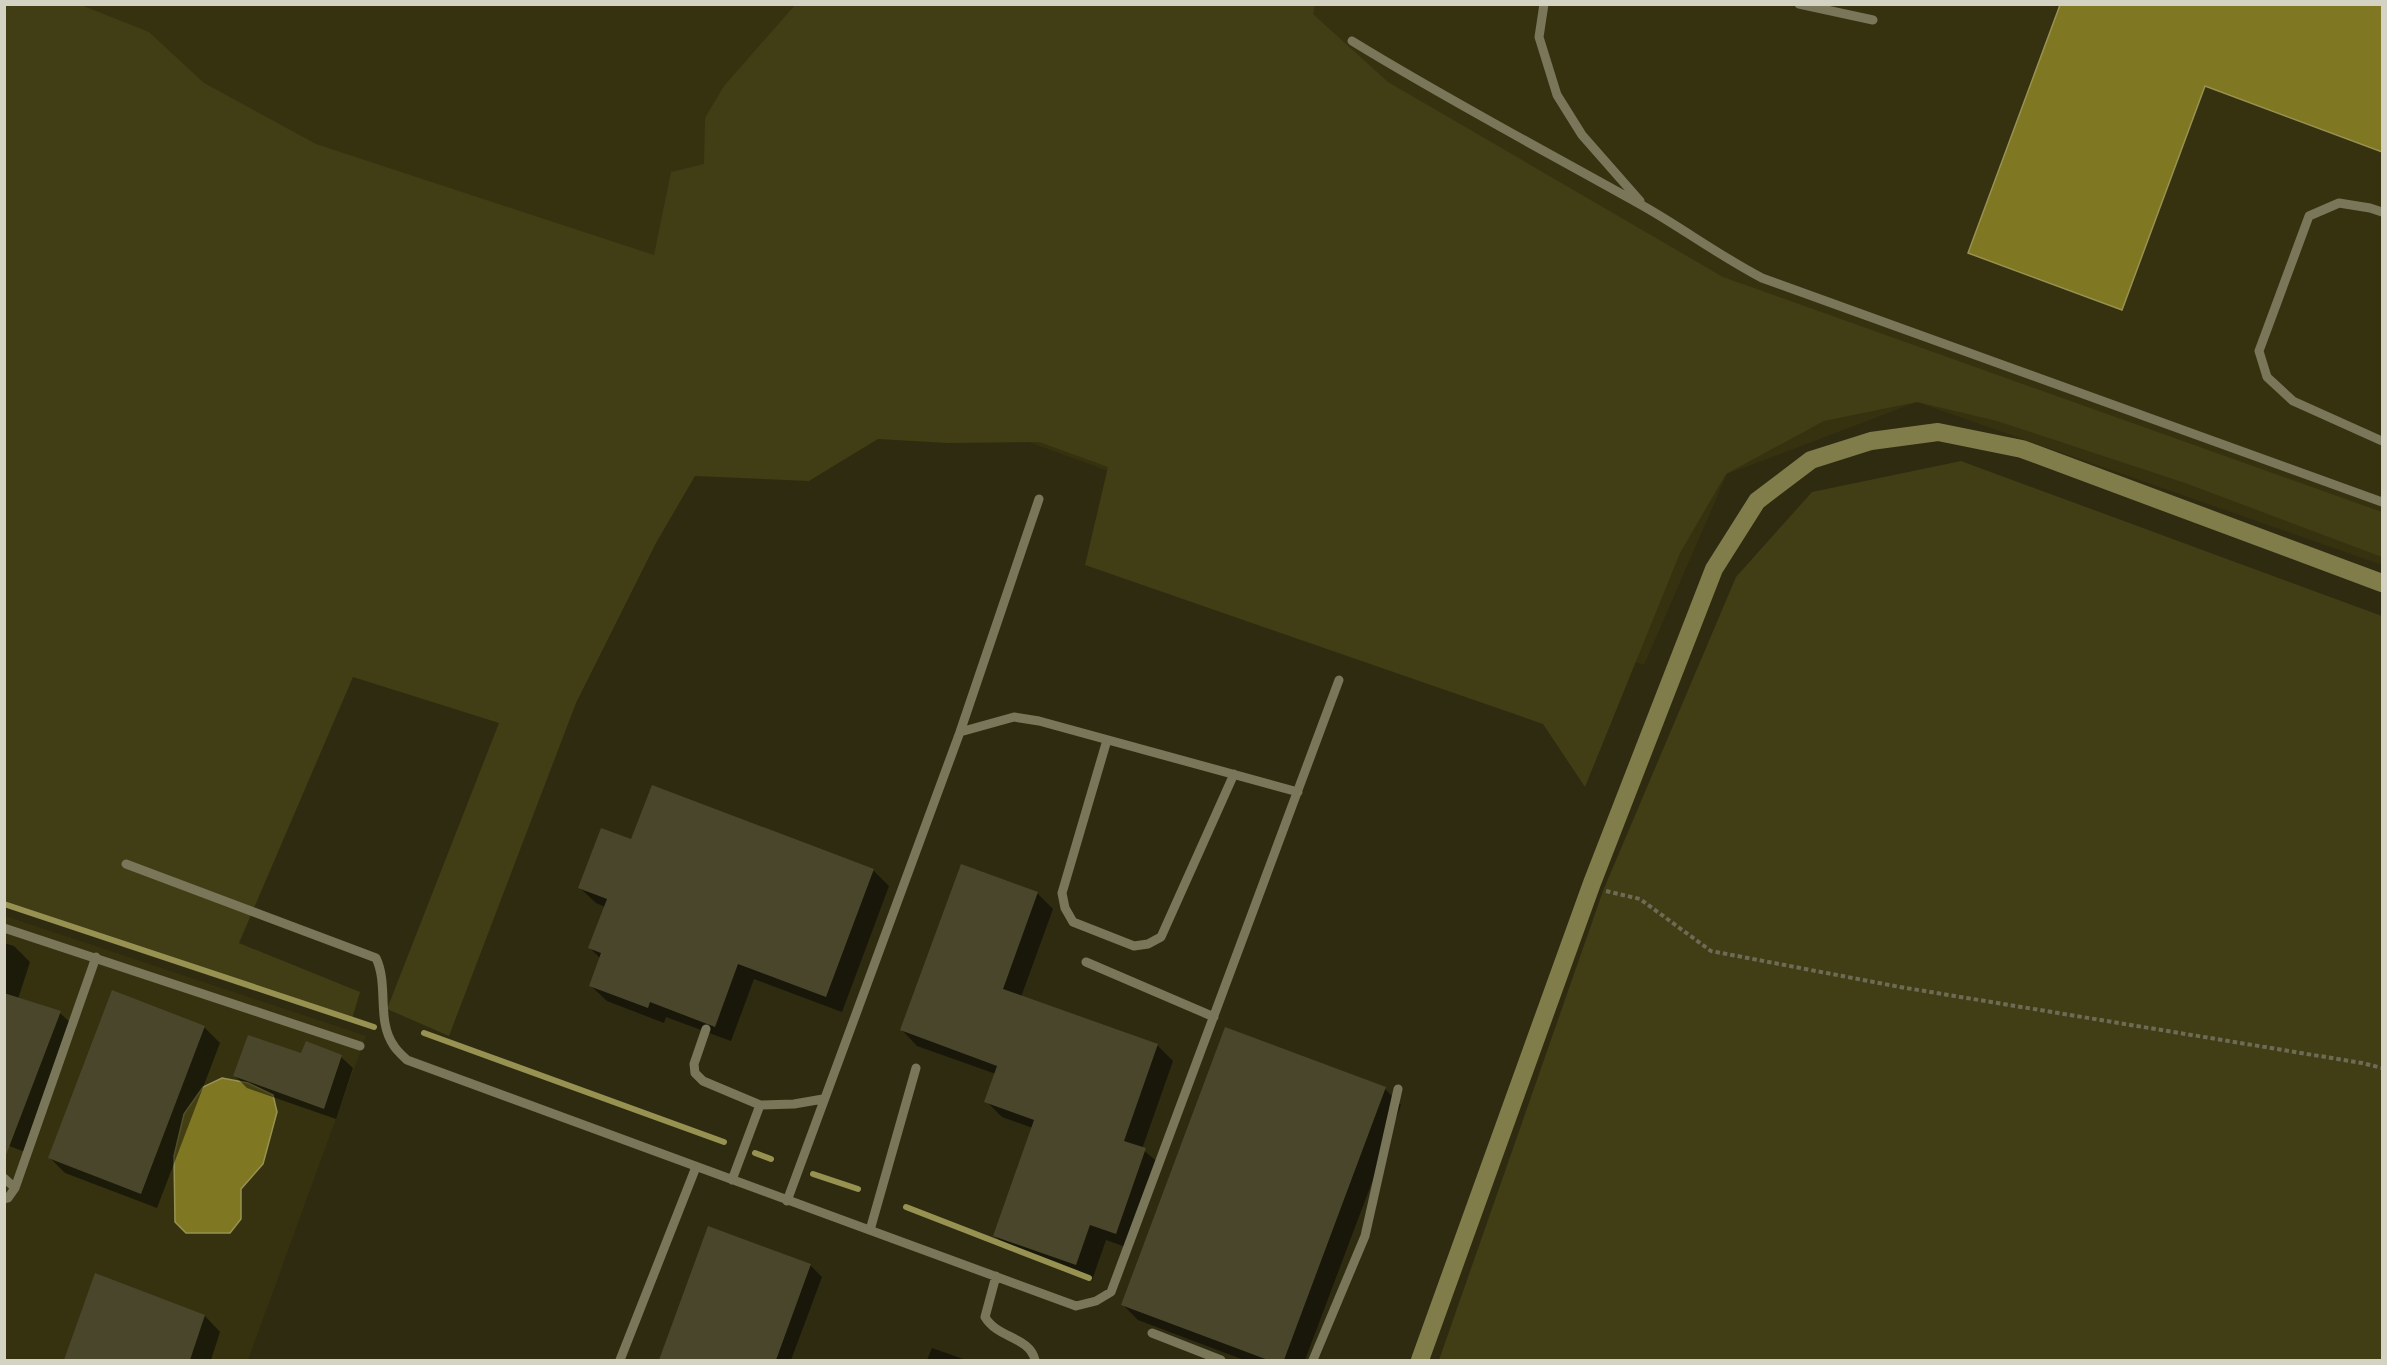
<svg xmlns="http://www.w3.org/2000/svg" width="2387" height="1365" font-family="Bitter,serif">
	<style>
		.built { fill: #363210 }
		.green { fill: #413d14 }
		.water { fill: #7f7722; stroke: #989252; stroke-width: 1.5 }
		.shadow { fill: #0007 }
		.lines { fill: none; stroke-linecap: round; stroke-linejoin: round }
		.stream { stroke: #989252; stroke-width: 6 }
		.building { fill: #49462b }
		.path { stroke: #6d6b55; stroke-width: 4; stroke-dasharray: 4.5 3; stroke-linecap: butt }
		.lane { stroke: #79765a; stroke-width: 9 }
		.secondary { stroke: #817d4b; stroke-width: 18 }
	</style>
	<rect width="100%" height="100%" fill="#2e2b11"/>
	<path class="built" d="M4 5H2382V565L1917 402 1727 474 1644 665 5 71Z
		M5 916 366 1036 248 1360H5Z"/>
	<path class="green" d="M5 5H81L149 32 204 83 316 144 654 255 671 172 704 164 705 118 724 86 795 5H1315L1313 14 1388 82 1723 277 2382 512V557L2185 483 1997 421 1917 402 1824 421 1726 474 1680 553 1585 787 1543 724 1085 565 1108 467 1039 442 947 443 878 439 809 481 695 476 656 543 576 703 449 1036 387 1009 499 723 353 677 239 943 360 992 352 1019 5 904Z
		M1961 461 2382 616V1360H1439L1603 891 1736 577 1812 492Z"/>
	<path class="water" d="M2060 5H2382V152L2205 86 2122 310 1968 253Z
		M222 1078 248 1083 273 1095 277 1112 263 1164 241 1189V1219L230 1233H186L175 1222 174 1156 184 1114 203 1087Z"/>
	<path class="shadow" d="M653 787 874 871 889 886 842 1012 754 979 731 1041 666 1017 664 1023 607 1001 591 986 601 959 590 948 605 907 596 903 580 888 632 841Z
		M1037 893 1053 909 1021 997 1157 1045 1173 1061 1142 1149 1161 1165 1131 1249 1106 1240 1092 1280 1011 1251 995 1236 1033 1128 1002 1117 986 1101 996 1074 917 1046 902 1030Z
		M4 943 14 946 30 962 18 999 60 1013 76 1028 28 1153 4 1144Z
		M204 1027 220 1043 157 1208 65 1173 50 1158Z
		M302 1055 341 1057 353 1068 336 1119 247 1088 235 1076Z
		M1385 1089 1401 1105 1305 1360H1244L1138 1320 1123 1305Z
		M709 1228 810 1265 822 1277 791 1360H661Z
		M96 1275 205 1316 220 1332 211 1360H65Z
		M932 1348 966 1360H927Z"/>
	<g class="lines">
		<path class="stream" d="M4 904 374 1027
			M424 1033 724 1142
			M755 1153 771 1159
			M813 1174 858 1189
			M906 1207 1089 1278"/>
	</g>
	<path class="building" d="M652 785 874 869 826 997 738 964 715 1027 650 1002 648 1008 589 986 601 953 588 948 607 899 578 888 601 828 631 839Z
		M961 864 1038 892 1003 989 1158 1044 1124 1141 1146 1148 1116 1234 1090 1225 1076 1265 993 1236 1034 1120 984 1102 997 1066 900 1030Z
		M112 990 205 1026 141 1194 48 1158Z
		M4 993 61 1011 6 1155H4Z
		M1225 1027 1386 1087 1284 1360H1268L1121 1305Z
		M248 1035 301 1053 306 1041 342 1055 324 1109 233 1076Z
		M708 1226 811 1264 776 1360H659Z
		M95 1273 205 1315 190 1360H64Z"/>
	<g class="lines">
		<path class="path" d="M1606 891 1640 899 1711 951 1900 987 2362 1063 2382 1068"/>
		<path class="lane" d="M1544 4 1539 37 1557 95 1582 135 1640 201
			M1799 4 1873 20
			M1352 41C1448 100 1547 152 1645 207 1685 230 1720 256 1762 278L2382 502
			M2382 212 2370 208 2339 203 2309 216 2259 351 2267 377 2293 401 2382 441
			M960 732 1014 717 1039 721 1298 792
			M1107 740 1062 893 1065 908 1073 922 1134 946 1148 944 1161 937 1234 774
			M126 864 376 958C389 985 376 1021 394 1046 397 1051 403 1056 407 1060L1076 1306 1096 1301 1111 1292 1339 680
			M4 928 360 1046
			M1086 962 1214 1017
			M706 1029 694 1064 695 1073 703 1081 760 1105 732 1180
			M760 1105 794 1104 823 1099
			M4 1178 15 1188
			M4 1199 8 1198 15 1188 96 957
			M787 1201 960 732 1039 499
			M870 1230 916 1068
			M996 1276 985 1317C998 1339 1029 1336 1035 1360
			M1152 1333 1221 1360
			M620 1360 696 1167
			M1313 1360 1365 1236 1398 1089"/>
		<path class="secondary" d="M1420 1360 1592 883 1714 569 1757 501 1811 460 1871 441 1938 432 2022 449 2382 583"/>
	</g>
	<rect width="2387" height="1365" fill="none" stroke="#d3d2c3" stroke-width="12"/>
</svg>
